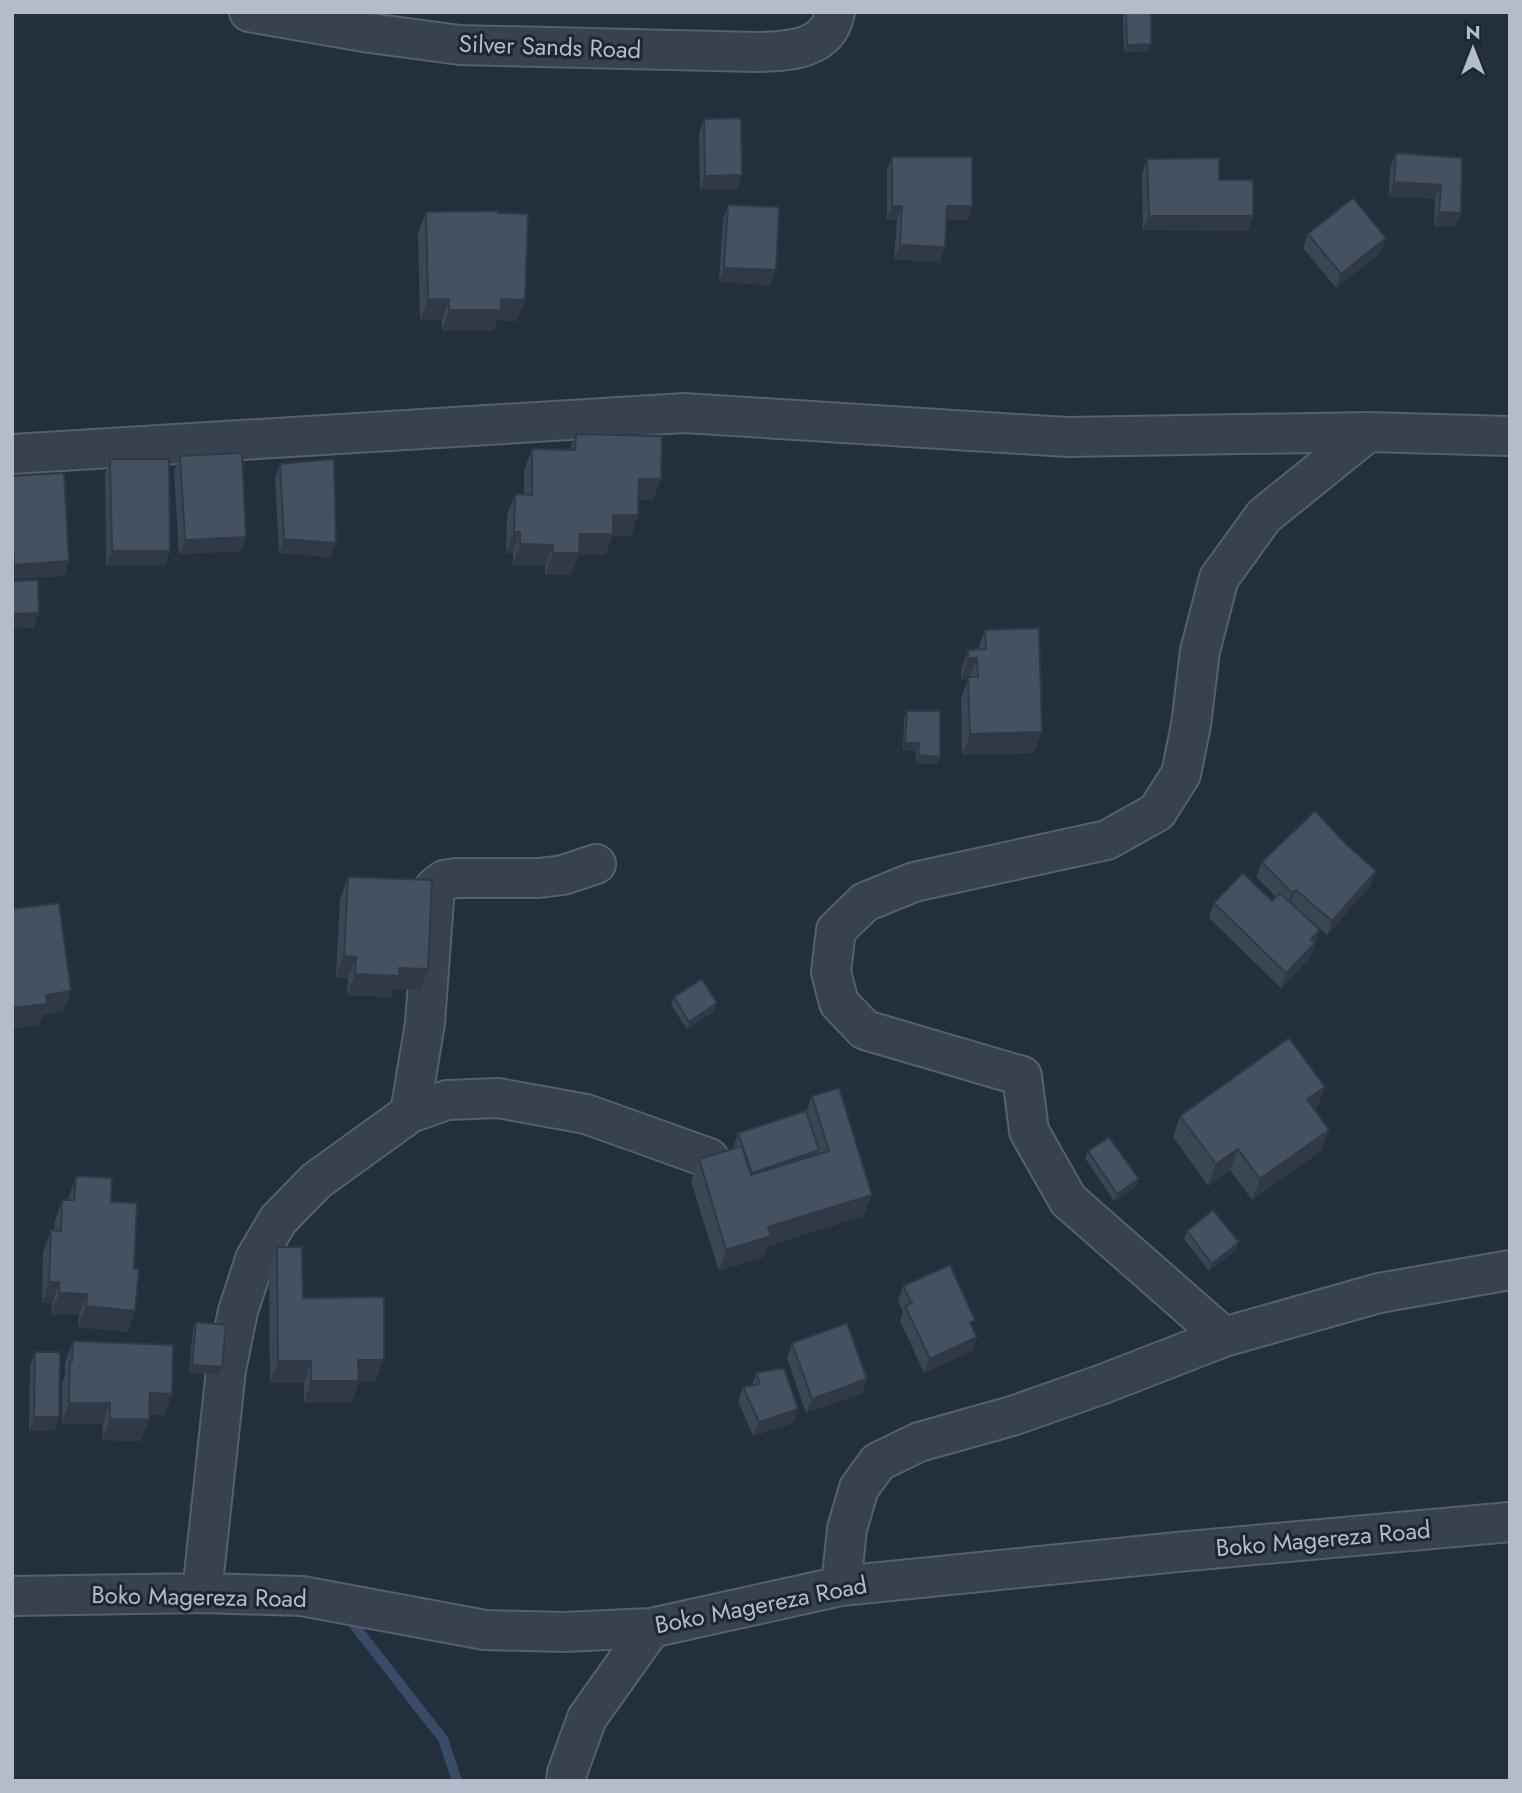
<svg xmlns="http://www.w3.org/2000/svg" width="1522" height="1793" font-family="Jost,sans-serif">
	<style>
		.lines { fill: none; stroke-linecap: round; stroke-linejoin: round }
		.stream { stroke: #394c67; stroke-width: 10 }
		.minor-casing { stroke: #565f6c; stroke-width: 42 }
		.minor { stroke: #38414e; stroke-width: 38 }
		.wall { fill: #3b4654 }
		.shaded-wall { fill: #303945 }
		.building { fill: #455162; stroke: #303945; stroke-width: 2 }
		.labels { text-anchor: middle; stroke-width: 6; stroke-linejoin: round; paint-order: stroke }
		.street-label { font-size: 24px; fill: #b4bcc9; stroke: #1d2633 }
	</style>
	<rect width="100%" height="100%" fill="#242f3e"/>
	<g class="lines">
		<path class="stream" d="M347 1616 443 1739 457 1781"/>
		<g class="minor-casing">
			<path id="minor" d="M249 12 370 33 460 45 758 52C789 51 828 50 835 12
				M12 454 684 413 1067 437 1368 432 1510 436
				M410 1113 425 1023 435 887 444 880 456 878H539L563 875 596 864
				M1224 1337 1068 1200 1029 1131 1022 1076 865 1030 839 1003 831 972 836 930 865 902 914 882 1107 840 1157 812 1181 774 1191 725 1200 651 1219 578 1264 516 1368 432
				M841 1586 847 1529 859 1488 878 1462 919 1442 1012 1416 1103 1384 1224 1337 1379 1293 1510 1270
				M202 1593 226 1370 238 1311 255 1259 278 1220 316 1181 410 1113 447 1100 498 1098 586 1114 709 1158
				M12 1596 202 1593 302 1596 485 1630 564 1632 651 1628 841 1586 1177 1552 1510 1522
				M566 1781 567 1773 587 1718 651 1628"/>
		</g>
		<use href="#minor" class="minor"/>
	</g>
	<path class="wall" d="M1123 12H1151L1148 51 1124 52Z
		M704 119 737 190H700L699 134Z
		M1396 153 1462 158 1455 227H1434L1435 199 1389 196 1390 168Z
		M892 157 972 206 967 220H946L940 262 894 259 897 220H887V171Z
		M1147 159 1219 180 1253 216 1248 231 1143 230 1142 174Z
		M728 205 770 285 719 282 723 219Z
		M426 212 517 321 497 320 493 331H442V320H420L418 233Z
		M1308 234 1386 238 1381 252 1336 288 1303 248Z
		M576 434 653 500H639L638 515 631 536H612L605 555H579L571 575H545V566L513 565V553H506L507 515 515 494 524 495V471L532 449 570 450Z
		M180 456 241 551 179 554 174 471Z
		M110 459 170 551 165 565 106 566 105 474Z
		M280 464 336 543 330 557 279 553 275 478Z
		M12 476 69 561 64 576 12 579Z
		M985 630 1034 753 962 755 961 698 968 679 961 680V671L968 650 978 649Z
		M907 711 940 757 937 764 916 763V751L903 750 904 718Z
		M1262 862 1371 885 1327 935 1307 918 1315 943 1310 958 1281 988 1209 918 1214 903 1272 901 1276 897 1256 877Z
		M348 877 420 990 394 989 391 997 347 995 348 978 336 977 340 899Z
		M674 997 715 1011 687 1029 671 1005Z
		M1325 1087 1317 1108 1314 1110 1321 1151 1252 1200 1230 1170 1208 1186 1173 1137 1180 1116Z
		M812 1096 864 1216 768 1246 763 1257 719 1271 691 1181 699 1159 733 1149 738 1133 806 1112Z
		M1088 1151 1136 1187 1114 1201 1085 1158Z
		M76 1176 111 1202 134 1269 135 1311 128 1332 78 1327 79 1315H51L52 1303H42L43 1252 51 1230 54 1231 55 1221 62 1200H68Z
		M1187 1231 1236 1250 1209 1271 1184 1239Z
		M277 1247 303 1298 376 1381H359L351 1403H304V1383H270L269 1269Z
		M903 1286 973 1328 977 1337 972 1351 924 1373 900 1321 903 1312 898 1301Z
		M196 1322 222 1367 219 1375 189 1372 193 1330Z
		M73 1341 172 1394 164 1415H149L141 1441 102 1440 103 1424H62V1383L65 1375V1362Z
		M792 1343 867 1379 862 1393 806 1413 787 1358Z
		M35 1352 59 1417 54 1431H29L30 1366Z
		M756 1373 793 1423 753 1436 738 1401 743 1387 752 1385Z"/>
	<path class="shaded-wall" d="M1151 44 1148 51 1124 52 1127 45Z
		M742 175 737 190H700L705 176Z
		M1394 182 1441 185 1435 199 1389 196Z
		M892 206H902L897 220H887Z
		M947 206H972L967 220H942Z
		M1439 212 1461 213 1455 227H1434Z
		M1149 216H1253L1248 231 1143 230Z
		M1386 238 1381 252 1336 288 1341 274Z
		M900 245 945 247 940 262 894 259Z
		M724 268 776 270 770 285 719 282Z
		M428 299H449L442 320H420Z
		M501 299 525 300 517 321 497 320 493 331H442L449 310Z
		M639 479H661L653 500H631Z
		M613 515H638L631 536H612L605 555H579L571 575H545L553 553 580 534Z
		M514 532H520L513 553H506Z
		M246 537 241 551 179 554 185 540Z
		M284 539 336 543 330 557 279 553Z
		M520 544 553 545 545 566 513 565Z
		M112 551H170L165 565 106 566Z
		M69 561 64 576 12 579V571L14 565Z
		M39 613 34 628 12 629V614Z
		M968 658H977L969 679 961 680Z
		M1042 732 1034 753 962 755 970 734Z
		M905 743H919L916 751 903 750Z
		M918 755 940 757 937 764 916 763Z
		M1376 871 1371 885 1327 935 1332 921Z
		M1296 890 1291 904 1287 908 1292 893Z
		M1320 930 1310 958 1281 988 1286 973 1311 939Z
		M344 956 356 957 348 978 336 977Z
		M399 968 428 969 420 990 394 989 391 997 347 995 355 974Z
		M71 991 63 1012 43 1015 39 1025 12 1029V1008L46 995Z
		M717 1003 715 1011 687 1029 689 1022Z
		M1325 1087 1317 1108 1299 1121 1307 1099Z
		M1329 1130 1321 1151 1252 1200 1260 1179Z
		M1238 1149 1230 1170 1208 1186 1216 1164Z
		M819 1150 814 1165 747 1187 752 1173Z
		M1139 1179 1136 1187 1114 1201 1117 1194Z
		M872 1195 864 1216 768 1246 763 1257 719 1271 726 1250 768 1227Z
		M1239 1242 1236 1250 1209 1271 1212 1264Z
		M49 1282H59L52 1303H42Z
		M59 1293 87 1294 79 1315H51Z
		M86 1306 135 1311 128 1332 78 1327Z
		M977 1337 972 1351 924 1373 930 1359Z
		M358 1360H384L376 1381H359L351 1403H304L311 1381Z
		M278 1361H311L304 1383H270Z
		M192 1365 222 1367 219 1375 189 1372Z
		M867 1379 862 1393 806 1413 812 1399Z
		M150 1393 172 1394 164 1415H142Z
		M69 1403H110L103 1424H62Z
		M798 1409 793 1423 753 1436 759 1422Z
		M34 1417H59L54 1431H29Z
		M110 1419H149L141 1441 102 1440Z"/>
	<path class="building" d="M1126 12H1151V44L1127 45Z
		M741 118 742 175 705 176 704 119Z
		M1396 153 1462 158 1461 213 1439 212 1441 185 1394 182Z
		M892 157H972V206H947L945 247 900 245 902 206H892Z
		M1219 158V180H1253V216H1149L1147 159Z
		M1353 198 1386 238 1341 274 1308 234Z
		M728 205 779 207 776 270 724 268Z
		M498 211V213L528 214 525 300 501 299V310H449V299H428L426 212Z
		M576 434 662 436 661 479H639L638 515H613V534H580L579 553H553V545L520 544V532H514L515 494 532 495V449L575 450Z
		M242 453 246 537 185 540 180 456Z
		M110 459H169L170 551H112Z
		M334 459 336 543 284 539 280 464Z
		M64 473 69 561 14 565 12 526V476Z
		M38 580 39 613 12 614V581Z
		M1039 628 1042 732 970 734 968 677H978L977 658H968V650L986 649 985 630Z
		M907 711H940V757L918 755 919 743H905Z
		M1315 811 1345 843 1376 871 1332 921 1296 890 1292 893 1262 862Z
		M1243 873 1272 901 1280 893 1320 930 1311 939 1315 943 1286 973 1214 903Z
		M348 877 432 880 428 969 399 968V976L355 974 356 957 344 956Z
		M59 903 71 991 46 995 47 1004 12 1008V909Z
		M702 979 717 1003 689 1022 674 997Z
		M1289 1038 1325 1087 1307 1099 1329 1130 1260 1179 1238 1149 1216 1164 1180 1116Z
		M839 1088 872 1195 768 1227 771 1236 726 1250 699 1159 742 1146 751 1175 829 1151 812 1096Z
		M806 1111 819 1150 752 1173 738 1133Z
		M1109 1137 1139 1179 1117 1194 1088 1151Z
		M76 1176 112 1178 111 1202 137 1203 134 1269H139L135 1311 86 1306 87 1294 59 1293V1282H49L51 1230 61 1231 62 1200H74Z
		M1213 1210 1239 1242 1212 1264 1187 1231Z
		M277 1247H302L303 1298 384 1297V1360H358L359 1381H311V1361H278Z
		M950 1265 975 1320 970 1323 977 1337 930 1359 905 1306 912 1303 903 1286Z
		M196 1322 226 1325 222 1367 192 1365Z
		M847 1323 867 1379 812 1399 792 1343Z
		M73 1341 173 1345 172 1394 150 1393 149 1419H110V1403H69L70 1361H72Z
		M35 1352H60L59 1417H34Z
		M784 1368 798 1409 759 1422 743 1387 760 1384 756 1373Z"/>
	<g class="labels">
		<g class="street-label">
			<text transform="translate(550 47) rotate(2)" y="8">Silver Sands Road</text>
			<text transform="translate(1323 1539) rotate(-5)" y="8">Boko Magereza Road</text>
			<text transform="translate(199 1597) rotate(1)" y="8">Boko Magereza Road</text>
			<text transform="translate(761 1605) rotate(-11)" y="8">Boko Magereza Road</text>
		</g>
	</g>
	<rect width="1522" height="1793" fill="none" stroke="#b4bcc9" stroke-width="28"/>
	<g transform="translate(1473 49)" stroke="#1d2633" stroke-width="5" paint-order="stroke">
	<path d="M0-5L12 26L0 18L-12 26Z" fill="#b4bcc9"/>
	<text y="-10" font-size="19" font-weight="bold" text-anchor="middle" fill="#b4bcc9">N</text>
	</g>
</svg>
